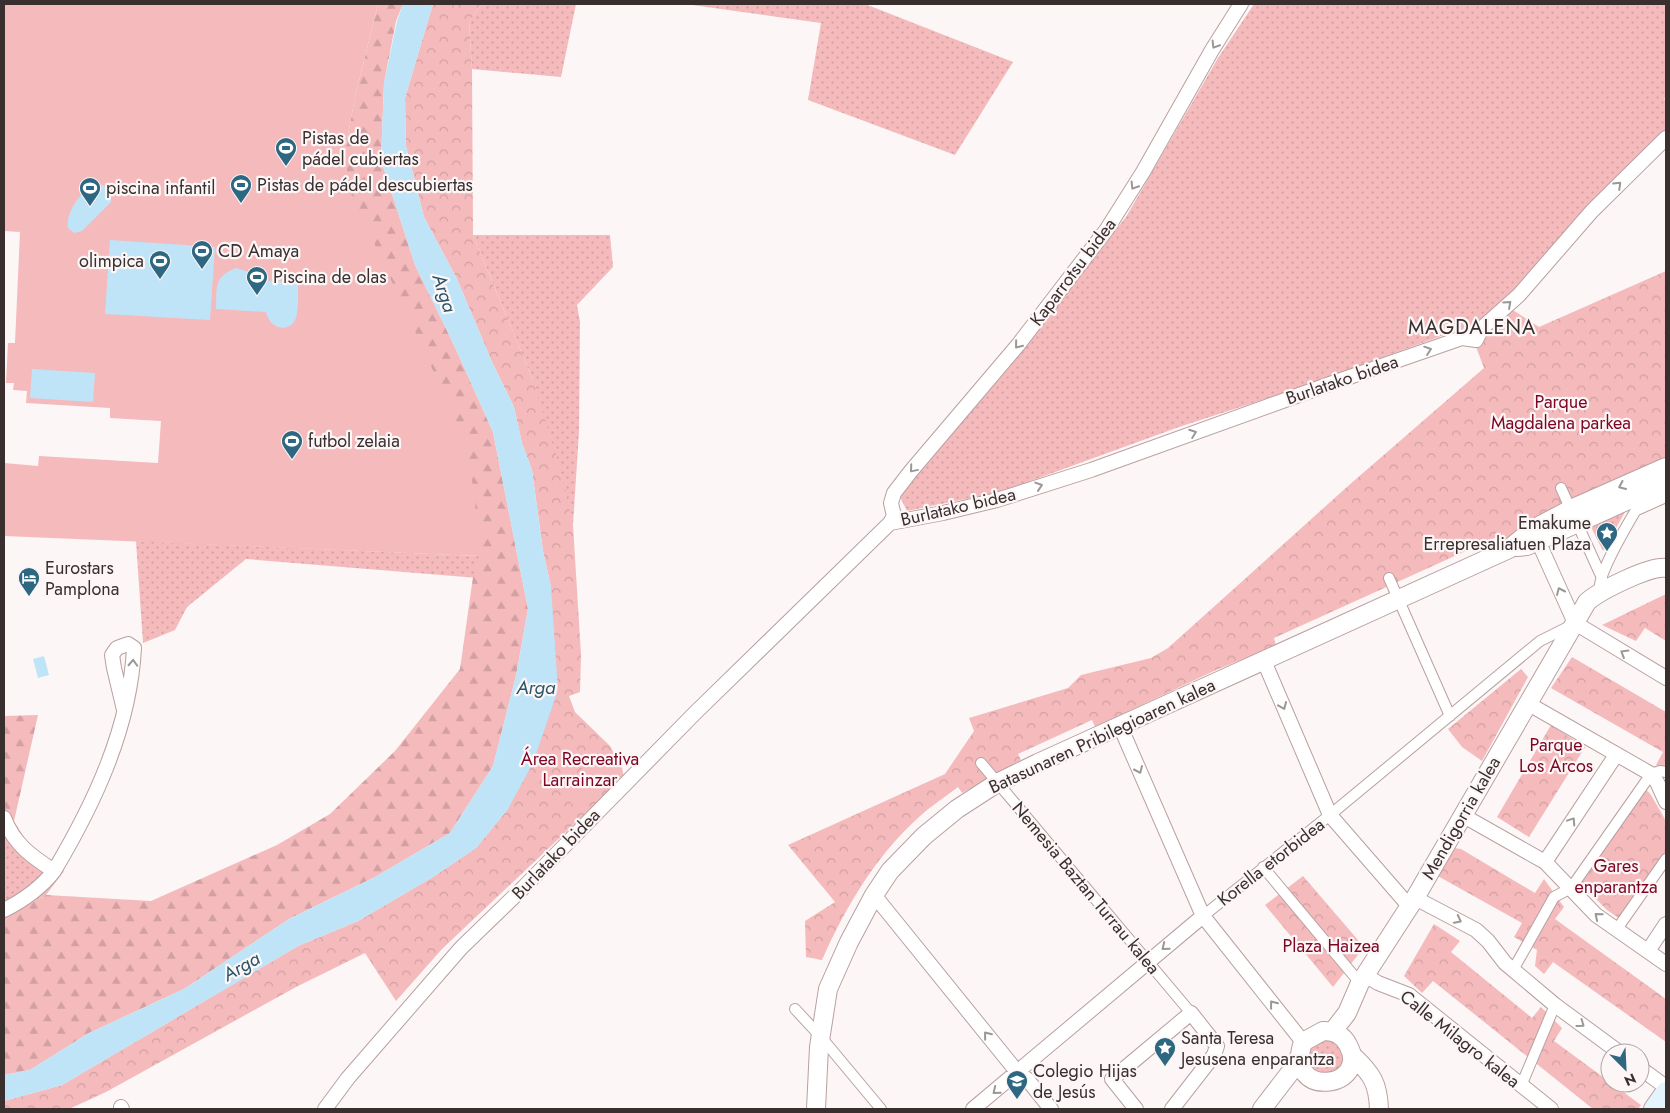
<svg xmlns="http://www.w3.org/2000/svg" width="1670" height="1113" font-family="Jost,sans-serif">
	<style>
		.grass { fill: url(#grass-dots) }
		.forest { fill: url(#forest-firs) }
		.park { fill: url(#park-crowns) }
		.pitch { fill: #f4babc }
		.water { fill: #bfe4f7 }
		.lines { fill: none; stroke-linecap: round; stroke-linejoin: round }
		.pedestrian-casing { stroke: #b9a0a0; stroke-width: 12 }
		.minor-casing { stroke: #b9a0a0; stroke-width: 16 }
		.tertiary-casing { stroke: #b9a0a0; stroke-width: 20 }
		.secondary-casing { stroke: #b9a0a0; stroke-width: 22 }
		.pedestrian { stroke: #fff; stroke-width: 10 }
		.minor { stroke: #fff; stroke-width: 14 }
		.tertiary { stroke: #fff; stroke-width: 18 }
		.secondary { stroke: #e3f4fc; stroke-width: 20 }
		.oneway { stroke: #9c9797 }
		.labels { text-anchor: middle; stroke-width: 4.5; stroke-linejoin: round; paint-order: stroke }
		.poi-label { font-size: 18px; fill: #392f2f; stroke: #fcf6f6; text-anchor: start }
		.street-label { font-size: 18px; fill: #392f2f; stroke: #fcf6f6 }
		.park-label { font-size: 18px; fill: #7c0523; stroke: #fcf6f6 }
		.water-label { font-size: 19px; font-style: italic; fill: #2a5569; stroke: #fcf6f6 }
		.quarter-label { font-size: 20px; letter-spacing: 1px; fill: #392f2f; stroke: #fcf6f6 }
	</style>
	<defs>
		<pattern id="grass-dots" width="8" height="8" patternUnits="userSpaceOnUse" patternTransform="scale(1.25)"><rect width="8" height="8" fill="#f4babc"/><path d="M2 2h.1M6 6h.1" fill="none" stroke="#d2a0a2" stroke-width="1.8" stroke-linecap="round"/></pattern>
		<pattern id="forest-firs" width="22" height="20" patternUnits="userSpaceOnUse" patternTransform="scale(1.25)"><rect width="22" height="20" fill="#f4babc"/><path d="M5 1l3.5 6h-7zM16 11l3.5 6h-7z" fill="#d2a0a2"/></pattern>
		<pattern id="park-crowns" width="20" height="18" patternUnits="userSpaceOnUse" patternTransform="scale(1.25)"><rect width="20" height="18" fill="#f4babc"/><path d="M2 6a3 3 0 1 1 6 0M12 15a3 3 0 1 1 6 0" fill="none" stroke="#d2a0a2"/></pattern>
	</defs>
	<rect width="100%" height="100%" fill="#fcf6f6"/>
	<path class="grass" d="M482 4H576L561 77 472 69 469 22Z
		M685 4H865L1013 62 955 155 808 100 821 23Z
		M1254 4H1666V97L1664 99 1666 101V132L1476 340 1444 335 1287 392 1179 427 1000 492 907 511 900 497 1126 217 1218 58Z
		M473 235H610L613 267 577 305 580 322 579 431 573 525 532 378Z
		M1629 505 1603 551 1589 523Z
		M136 541 479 556 478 578 246 559 187 607 175 630 143 643Z
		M4 819 6 823 14 821 28 844 64 871 46 895 4 918Z
		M1309 1057a17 17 0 1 1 34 0a17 17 0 1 1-34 0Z"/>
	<path class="forest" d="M378 4H403L396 21 384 83 381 160 415 265 454 345 493 432 528 609 516 676 493 766 450 833 375 877 289 919 184 989 89 1033 30 1070 4 1075V918L46 895 151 901 277 845 330 814 395 751 460 669 473 577 479 556 350 192 344 156 355 97Z
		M38 715 14 821 6 823 4 818V716Z"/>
	<path class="park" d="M433 4H482L469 22 472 69 473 235 532 378 560 467 573 525 581 655 580 692 569 696 575 712 610 746 622 768 624 777 442 949 396 1001 365 953 296 987 106 1092 69 1109H4V1101L62 1085 298 946 358 921 433 877 476 848 508 809 551 587 543 551 532 470 522 443 514 407 492 362 457 279 424 217 406 146 405 98Z
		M1666 271V461L1505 543 1501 535 1274 638 1276 646 1216 670 1095 727 1092 720 1018 754 1021 760 962 793 958 787C948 795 937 802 927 810 879 850 847 904 822 960L806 957 805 921 835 902 788 845 945 774 974 731 969 718 1068 688 1081 675 1151 658 1168 648 1348 486 1484 368 1475 344 1508 307 1539 327Z
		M1666 594V641L1645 628 1636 641 1602 625Z
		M1572 657 1666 712V770L1656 765 1663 752 1551 688Z
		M1521 669 1528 677 1482 761 1462 747 1448 729Z
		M1551 725 1585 747 1529 837 1497 817Z
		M1645 788 1651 795 1666 821V851L1620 919 1607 910 1579 882Z
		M1454 848 1461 849 1535 893 1544 879 1564 907 1555 919 1666 999V1042L1553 962 1544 974 1535 966 1537 950 1514 937 1522 923 1436 875Z
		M1303 876 1364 947 1333 987 1265 905Z
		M1434 924 1460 941 1451 952 1532 1018 1541 1007 1562 1028 1554 1041 1641 1105 1638 1109H1593L1433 981 1422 993 1404 976Z"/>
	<path class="pitch" d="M5 4H378L355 97 344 156 350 191 468 446 478 530 479 556 4 536V463L38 466 39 456 158 463 161 421 110 418V408L26 403 27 391 13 390 14 383H6L8 343H15L20 232 4 231V6Z
		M595 755 613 762 619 770 580 812 560 792Z"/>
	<path class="water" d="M403 4H433L405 98 406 146 424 217 457 279 492 362 514 407 522 443 532 470 543 551 551 587 558 690 533 763 508 809 476 848 433 877 358 921 298 946 62 1085 4 1101V1075L30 1070 89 1033 184 989 289 919 375 877 450 833 493 766 516 676 528 609 493 432 454 345 415 265 381 160 384 83 397 21Z
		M93 184 103 185 111 193V202L82 231 74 233 68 228C66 211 80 194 93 184Z
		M110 240 215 247 210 320 105 314Z
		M236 268 246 271 253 280 298 282C298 293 299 308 296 318 289 335 269 328 266 312L216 309C217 288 213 277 236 268Z
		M32 369 95 373 93 402 30 398Z
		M44 656 49 675 38 678 33 659Z"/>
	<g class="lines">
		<g class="pedestrian-casing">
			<path id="pedestrian" d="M1561 488 1602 578
				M1637 510 1666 497
				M1389 578 1450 716
				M1600 593C1594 576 1636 511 1646 493
				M981 763 1191 1013
				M1263 867 1360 983
				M1203 916 1330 815 1540 641 1572 625
				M1617 929 1666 859
				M1513 970 1554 897 1571 888 1651 774 1660 771 1666 772
				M795 1009 821 1037 881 1109
				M1521 1086 1555 1005"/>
		</g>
		<g class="minor-casing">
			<path id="minor" d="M890 523 894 516 891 503 894 493 911 471 1018 345 1107 229 1143 172 1212 50 1241 4
				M1538 541 1575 623 1666 678
				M1264 661 1330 815 1409 906
				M1527 703 1651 774 1657 782 1666 802
				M1120 726 1203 916 1303 1042
				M1462 815 1545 862 1596 915 1666 964
				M4 818C14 844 31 856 54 871 94 804 130 728 134 648L128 644 117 648 112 655 114 668 124 710
				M1545 862 1616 755
				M874 895 1018 1073 1027 1079 1051 1109
				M1415 898 1476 930 1488 941 1505 963 1555 1005 1620 1053
				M4 910C24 900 40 889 54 871
				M1648 951 1666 924
				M1365 975 1378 983 1409 995 1551 1109
				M1640 1068 1666 1087
				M121 1107 122 1109
				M325 1109 348 1078 461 948 524 887 695 713 890 523 943 513 997 500 1091 470 1338 381 1462 338 1476 340 1482 328 1519 295 1592 211 1666 138
				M973 1109 1203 916
				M1136 1109 1112 1079 1191 1013 1217 1046 1214 1055 1172 1109"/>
		</g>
		<g class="tertiary-casing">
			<path id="tertiary" d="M1517 547 1527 546 1666 483
				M1323 1031C1335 1031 1343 1035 1348 1045 1372 1088 1283 1101 1303 1042Z
				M1333 1031 1347 1013 1360 983 1415 898 1587 602C1599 591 1651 565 1666 568
				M1353 1056C1372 1074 1378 1083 1379 1109
				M816 1109 819 1047 828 989 849 942 874 895 890 871 924 836 957 809 997 783 1038 763 1509 549 1533 529 1571 509 1666 467
				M1262 1109 1292 1070 1299 1057"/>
		</g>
		<g class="secondary-casing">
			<path id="secondary" d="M1654 1109 1666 1092"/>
		</g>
		<use href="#pedestrian" class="pedestrian"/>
		<use href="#minor" class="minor"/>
		<use href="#tertiary" class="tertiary"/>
		<use href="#secondary" class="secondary"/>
	</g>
	<defs><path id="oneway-chevron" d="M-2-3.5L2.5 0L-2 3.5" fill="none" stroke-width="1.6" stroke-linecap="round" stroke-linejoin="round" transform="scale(1.25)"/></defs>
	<g class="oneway">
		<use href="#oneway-chevron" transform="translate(1215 45) rotate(122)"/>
		<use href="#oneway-chevron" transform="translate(1618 185) rotate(-44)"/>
		<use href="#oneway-chevron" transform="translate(1134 186) rotate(122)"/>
		<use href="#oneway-chevron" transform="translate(1508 304) rotate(-42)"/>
		<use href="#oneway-chevron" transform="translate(1018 345) rotate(129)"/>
		<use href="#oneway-chevron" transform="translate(1428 350) rotate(-19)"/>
		<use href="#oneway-chevron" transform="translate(1193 433) rotate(-20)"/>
		<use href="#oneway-chevron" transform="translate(913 469) rotate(130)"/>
		<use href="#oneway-chevron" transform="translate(1039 486) rotate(-18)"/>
		<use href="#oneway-chevron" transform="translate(1622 486) rotate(156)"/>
		<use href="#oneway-chevron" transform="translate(1560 591) rotate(-114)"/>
		<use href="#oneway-chevron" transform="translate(1624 653) rotate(-149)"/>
		<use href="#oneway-chevron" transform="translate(133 663) rotate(-87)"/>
		<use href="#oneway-chevron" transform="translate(1283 706) rotate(67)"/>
		<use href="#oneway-chevron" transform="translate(1139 770) rotate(66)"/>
		<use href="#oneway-chevron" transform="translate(1572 821) rotate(-56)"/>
		<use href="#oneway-chevron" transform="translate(1598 916) rotate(-140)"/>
		<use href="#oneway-chevron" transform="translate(1458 920) rotate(27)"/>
		<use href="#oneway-chevron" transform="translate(1165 947) rotate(141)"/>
		<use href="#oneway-chevron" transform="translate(1273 1004) rotate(-128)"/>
		<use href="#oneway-chevron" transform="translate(1581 1024) rotate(36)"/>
		<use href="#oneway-chevron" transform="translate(987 1035) rotate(-129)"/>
		<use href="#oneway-chevron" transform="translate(996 1091) rotate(141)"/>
	</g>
	<defs>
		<g id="stadium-pin" transform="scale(1.125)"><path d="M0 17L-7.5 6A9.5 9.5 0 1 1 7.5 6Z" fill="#2e6781" stroke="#fcf6f6"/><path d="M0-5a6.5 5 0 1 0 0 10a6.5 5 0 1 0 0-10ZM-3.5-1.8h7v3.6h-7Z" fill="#fff"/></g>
		<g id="sight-pin" transform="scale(1.125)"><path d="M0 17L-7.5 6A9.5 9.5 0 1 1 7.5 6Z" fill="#2e6781" stroke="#fcf6f6"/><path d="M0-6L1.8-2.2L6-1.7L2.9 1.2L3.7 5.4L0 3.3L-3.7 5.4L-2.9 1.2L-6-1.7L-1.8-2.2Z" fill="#fff"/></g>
		<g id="hotel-pin" transform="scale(1.125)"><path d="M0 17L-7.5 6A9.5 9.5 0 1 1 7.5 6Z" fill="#2e6781" stroke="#fcf6f6"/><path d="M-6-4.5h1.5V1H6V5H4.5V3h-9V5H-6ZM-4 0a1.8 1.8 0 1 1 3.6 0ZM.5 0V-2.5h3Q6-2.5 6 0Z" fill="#fff"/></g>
		<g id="school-pin" transform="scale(1.125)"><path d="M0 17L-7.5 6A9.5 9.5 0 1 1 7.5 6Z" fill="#2e6781" stroke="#fcf6f6"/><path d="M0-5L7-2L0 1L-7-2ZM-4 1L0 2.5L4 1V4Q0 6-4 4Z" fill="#fff"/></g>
	</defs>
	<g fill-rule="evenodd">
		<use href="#stadium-pin" x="286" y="148"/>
		<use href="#stadium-pin" x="241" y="185"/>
		<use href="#stadium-pin" x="90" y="188"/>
		<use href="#stadium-pin" x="202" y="251"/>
		<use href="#stadium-pin" x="160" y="261"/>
		<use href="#stadium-pin" x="257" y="277"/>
		<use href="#stadium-pin" x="292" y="441"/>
		<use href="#sight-pin" x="1607" y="533"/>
		<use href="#hotel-pin" x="29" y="578"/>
		<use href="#sight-pin" x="1165" y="1048"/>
		<use href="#school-pin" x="1017" y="1081"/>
	</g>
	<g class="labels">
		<g class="poi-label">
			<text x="302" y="144">Pistas de<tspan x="302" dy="21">pádel cubiertas</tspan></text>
			<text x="257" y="191">Pistas de pádel descubiertas</text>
			<text x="106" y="194">piscina infantil</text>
			<text x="218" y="257">CD Amaya</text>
			<text x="144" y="267" text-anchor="end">olimpica</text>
			<text x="273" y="283">Piscina de olas</text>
			<text x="308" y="447">futbol zelaia</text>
			<text x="1591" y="529" text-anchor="end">Emakume<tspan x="1591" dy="21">Errepresaliatuen Plaza</tspan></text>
			<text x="45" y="574">Eurostars<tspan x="45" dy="21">Pamplona</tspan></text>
			<text x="1181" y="1044">Santa Teresa<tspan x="1181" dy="21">Jesusena enparantza</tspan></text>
			<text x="1033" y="1077">Colegio Hijas<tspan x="1033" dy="21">de Jesús</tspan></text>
		</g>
		<g class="street-label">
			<text transform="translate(1073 272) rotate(-53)" y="6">Kaparrotsu bidea</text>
			<text transform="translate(1342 380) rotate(-19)" y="6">Burlatako bidea</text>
			<text transform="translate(958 507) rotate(-13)" y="6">Burlatako bidea</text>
			<text transform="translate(1102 736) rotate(-25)" y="6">Batasunaren Pribilegioaren kalea</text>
			<text transform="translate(1461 818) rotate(-60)" y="6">Mendigorria kalea</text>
			<text transform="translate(556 854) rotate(-46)" y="6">Burlatako bidea</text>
			<text transform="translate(1271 862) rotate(-38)" y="6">Korella etorbidea</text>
			<text transform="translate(1086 888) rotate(50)" y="6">Nemesia Baztan Turrau kalea</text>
			<text transform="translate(1460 1039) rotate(38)" y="6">Calle Milagro kalea</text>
		</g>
		<g class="park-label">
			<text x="1561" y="408">Parque<tspan x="1561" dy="21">Magdalena parkea</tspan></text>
			<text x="1556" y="751">Parque<tspan x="1556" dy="21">Los Arcos</tspan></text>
			<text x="580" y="765">Área Recreativa<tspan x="580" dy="21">Larrainzar</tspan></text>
			<text x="1616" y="872">Gares<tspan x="1616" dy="21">enparantza</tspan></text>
			<text x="1331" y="952">Plaza Haizea</text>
		</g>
		<g class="water-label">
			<text transform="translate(445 293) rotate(72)" y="7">Arga</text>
			<text x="536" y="694">Arga</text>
			<text transform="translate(241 966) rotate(-30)" y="7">Arga</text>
		</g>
		<g class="quarter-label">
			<text x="1472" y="334">MAGDALENA</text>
		</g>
	</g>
	<rect width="1670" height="1113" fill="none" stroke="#392f2f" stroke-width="10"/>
	<g transform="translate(1625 1068) rotate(156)"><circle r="24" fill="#fcf6f6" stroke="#aea6a6"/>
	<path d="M0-4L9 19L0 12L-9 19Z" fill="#2e6781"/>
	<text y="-8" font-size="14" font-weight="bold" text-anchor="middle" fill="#392f2f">N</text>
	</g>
</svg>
